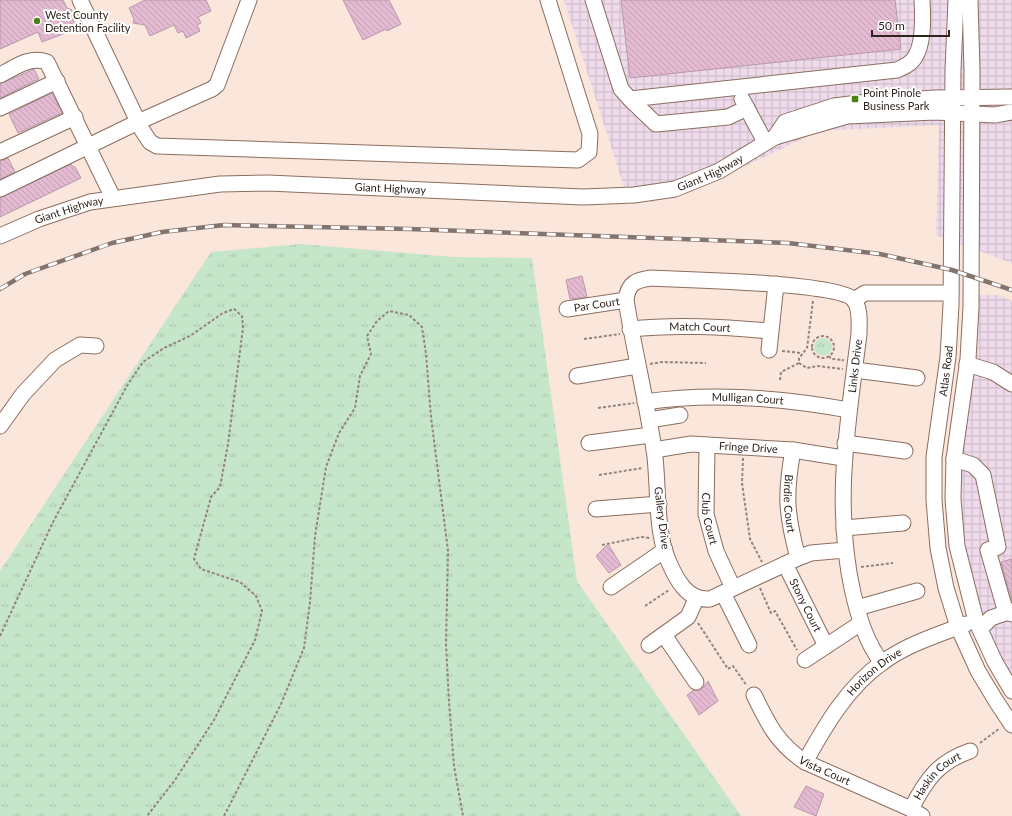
<svg xmlns="http://www.w3.org/2000/svg" width="1012" height="816" font-family="Lato,sans-serif">
	<style>
		.industrial { fill: url(#industrial-grid) }
		.grass { fill: url(#grass-tufts) }
		.building { fill: url(#building-back-hatch); stroke: #b798aa }
		.lines { fill: none; stroke-linecap: round; stroke-linejoin: round }
		.minor-casing { stroke: #8c6e5f; stroke-width: 17 }
		.path { stroke: #95847c; stroke-width: 2; stroke-dasharray: 3 2; stroke-linecap: butt }
		.minor { stroke: #fff; stroke-width: 15 }
		.rail-casing { stroke: #83746c; stroke-width: 4.5 }
		.rail { stroke: #fff; stroke-width: 3; stroke-dasharray: 9; stroke-linecap: butt }
		.poi-dot { fill: #4e8115; stroke: #fff; stroke-width: 1.5 }
		.labels { text-anchor: middle; stroke-width: 4; stroke-linejoin: round; paint-order: stroke }
		.poi-label { font-size: 11px; fill: #2f231d; stroke: #fff; text-anchor: start }
		.street-label { font-size: 11px; fill: #2f231d; stroke: #fff }
	</style>
	<defs>
		<pattern id="industrial-grid" width="8" height="8" patternUnits="userSpaceOnUse"><rect width="8" height="8" fill="#eedaea"/><path d="M0 4h8M4 0v8" fill="none" stroke="#ccbbc8"/></pattern>
		<pattern id="grass-tufts" width="24" height="20" patternUnits="userSpaceOnUse"><rect width="24" height="20" fill="#c6e6c9"/><path d="M3 7l-1-3M5 7V3M7 7l1-3M15 17l-1-3M17 17v-4M19 17l1-3" fill="none" stroke="#aac5ac"/></pattern>
		<pattern id="building-back-hatch" width="6" height="6" patternUnits="userSpaceOnUse"><rect width="6" height="6" fill="#e4bad3"/><path d="M-1 5l2 2M0 0l6 6M5-1l2 2" fill="none" stroke="#c4a0b5"/></pattern>
	</defs>
	<rect width="100%" height="100%" fill="#fbe6dc"/>
	<path class="industrial" d="M564 0H1012V263L936 235 939 125 819 131 720 178 653 202 624 187Z
		M978 295H998L1012 301V678L992 643 970 574 958 502 962 446Z"/>
	<path class="grass" d="M302 244 452 257 532 258 577 581 741 816H0V571L211 252Z
		M814 347a9 9 0 1 1 18 0a9 9 0 1 1-18 0Z"/>
	<path class="building" d="M0 0H63L67 8 72 10 71 15 76 27 68 31V32L42 42 38 32 0 49Z
		M145 0H206L211 11 198 17 201 23 197 25 200 31 186 38 183 31 178 33 174 25 150 36 145 25 133 23 134 19 129 8Z
		M343 0H389L401 24 387 31 386 29 363 40Z
		M621 0H895L901 49 630 78Z
		M34 69 39 79 0 98V84Z
		M52 93 62 113 18 133 9 114Z
		M8 158 15 172 0 179V161Z
		M71 164 73 167H75L81 178 0 217V198Z
		M582 276 587 297 570 299 566 280Z
		M608 544 621 565 609 573 596 556Z
		M1012 559V601L1001 562Z
		M708 681 718 701 699 715 687 695 694 690H701Z
		M806 786 824 794 816 816 794 807Z"/>
	<g class="lines">
		<g class="minor-casing">
			<g id="minor">
				<path d="M80 0 142 130 150 142 157 146 578 160 589 152 590 134 548 0"/>
				<path d="M593 0 621 89 630 99 897 70C904 67 911 64 915 57 924 43 923 17 922 0"/>
				<path d="M956 0 953 70 951 305 948 357 934 457V500L938 548 946 588 958 627 978 671 996 701 1012 725"/>
				<path d="M970 0 972 70 971 307 968 359 954 459 953 499 957 546 976 621 995 662 1012 691"/>
				<path d="M0 75C16 67 29 56 47 62L113 198"/>
				<path d="M630 99 656 124 728 117 747 108"/>
				<path d="M742 99 765 142"/>
				<path d="M0 108 57 81"/>
				<path d="M775 137 785 122 834 106 858 103 935 98 1012 97"/>
				<path d="M0 152 75 117"/>
				<path d="M0 189 138 122 212 89 217 85 249 0"/>
				<path id="s1" d="M0 236 39 219 90 202 220 184 268 183 583 197 634 195 675 189 719 171 775 137 847 116 935 112 995 115 1012 112"/>
				<path d="M854 300 865 293H951"/>
				<path id="s2" d="M567 309 626 300"/>
				<path id="s3" d="M630 329C677 324 724 327 770 331"/>
				<path d="M769 350 776 284"/>
				<path d="M967 364 993 372 1012 384"/>
				<path d="M855 370 917 378"/>
				<path d="M577 376 637 366"/>
				<path id="s4" d="M645 402C712 392 783 398 849 410"/>
				<path d="M649 420 680 415"/>
				<path d="M0 426 23 394 55 360 80 345 96 346"/>
				<path d="M589 443 651 435"/>
				<path d="M845 443 905 451"/>
				<path id="s5" d="M707 445 706 514 716 551 733 588"/>
				<path id="s6" d="M654 450 691 444 707 445 793 450 843 458"/>
				<path id="s7" d="M793 450C785 494 786 514 798 558"/>
				<path d="M954 459 973 465 983 475 998 547 988 550 1006 613"/>
				<path d="M596 509 659 504"/>
				<path d="M844 528 903 523"/>
				<path d="M845 550 811 553 798 558 710 599C687 601 676 579 668 560 655 530 659 482 654 449 646 399 634 350 626 300 628 283 636 280 651 278 684 280 835 282 853 299 861 307 859 324 859 334 848 423 833 504 853 593 859 618 866 642 882 663"/>
				<path id="s8" d="M785 564 826 646"/>
				<path d="M611 587 665 550"/>
				<path d="M723 593 749 645"/>
				<path d="M857 608 917 591"/>
				<path d="M980 629 991 618 1011 611 1012 614"/>
				<path d="M664 635 696 682"/>
				<path d="M649 645 688 617 696 599"/>
				<path d="M805 660 861 623"/>
				<path id="s9" d="M754 695C768 724 777 743 805 762L911 809 922 816"/>
				<path id="s10" d="M805 762C825 726 848 686 883 662 908 644 937 635 966 624"/>
				<path id="s11" d="M911 809C926 780 938 762 970 751"/>
			</g>
		</g>
		<path class="path" d="M813 301 807 348 799 358V363L807 368 817 366 843 369
			M812 347a11 11 0 1 1 22 0a11 11 0 1 1-22 0Z
			M584 339 620 334
			M782 351 801 353
			M829 356 831 359 843 360 842 361
			M650 364 662 362 706 363
			M780 380 781 372 799 363
			M598 408 634 403
			M743 458 742 483 750 539 762 562
			M599 475 643 468
			M602 545 641 537 650 538
			M861 567 893 563
			M760 588 771 613 775 611 797 650
			M645 606 669 590
			M698 623 728 669 733 666 747 686
			M0 636 53 522 128 384 143 362 164 348 190 336 223 313 234 309 242 316 243 328 228 444 220 487 211 497 194 559 201 569 240 582 256 596 262 611 255 640 214 720 175 780 147 816
			M980 743 1000 728
			M224 816 281 704 304 648 310 602 315 536 326 467 339 433 355 408 360 376 371 354 367 336 377 321 389 311 409 315 422 327 426 354 431 417 448 551 446 644 449 702 454 766 463 816"/>
		<use href="#minor" class="minor"/>
		<g class="rail-casing">
			<path id="rail" d="M0 289 25 274 112 243 162 232 224 225 409 229 788 243 880 254 952 270 1012 290"/>
		</g>
		<use href="#rail" class="rail"/>
	</g>
	<g class="poi-dot">
		<circle cx="37" cy="21" r="4"/>
		<rect x="851" y="95" width="8" height="8" rx="2"/>
	</g>
	<g class="labels">
		<g class="poi-label">
			<text x="45" y="19">West County<tspan x="45" dy="13">Detention Facility</tspan></text>
			<text x="863" y="97">Point Pinole<tspan x="863" dy="13">Business Park</tspan></text>
		</g>
		<g class="street-label">
			<text dy="4" stroke="none"><textPath href="#s1" startOffset="722">Giant Highway</textPath></text>
			<text dy="4" stroke="none"><textPath href="#s1" startOffset="398">Giant Highway</textPath></text>
			<text dy="4" stroke="none"><textPath href="#s1" startOffset="74">Giant Highway</textPath></text>
			<text dy="4" stroke="none"><textPath href="#s2" startOffset="30">Par Court</textPath></text>
			<text dy="4" stroke="none"><textPath href="#s3" startOffset="70">Match Court</textPath></text>
			<text transform="translate(855 366) rotate(-83)" y="4">Links Drive</text>
			<text transform="translate(946 371) rotate(-83)" y="4">Atlas Road</text>
			<text dy="4" stroke="none"><textPath href="#s4" startOffset="103">Mulligan Court</textPath></text>
			<text dy="4" stroke="none"><textPath href="#s6" startOffset="95">Fringe Drive</textPath></text>
			<text dy="4" stroke="none"><textPath href="#s7" startOffset="54">Birdie Court</textPath></text>
			<text transform="translate(662 518) rotate(83)" y="4">Gallery Drive</text>
			<text dy="4" stroke="none"><textPath href="#s5" startOffset="74">Club Court</textPath></text>
			<text dy="4" stroke="none"><textPath href="#s8" startOffset="46">Stony Court</textPath></text>
			<text dy="4" stroke="none"><textPath href="#s10" startOffset="115">Horizon Drive</textPath></text>
			<text dy="4" stroke="none"><textPath href="#s9" startOffset="107">Vista Court</textPath></text>
			<text dy="4" stroke="none"><textPath href="#s11" startOffset="43">Haskin Court</textPath></text>
		</g>
	</g>
	<path d="M872 30v6h77v-6" fill="none" stroke="#2f231d" stroke-width="2"/>
	<text x="878" y="30" font-size="12" fill="#2f231d" stroke="#ffffff" stroke-width="3" paint-order="stroke">50 m</text>
</svg>
